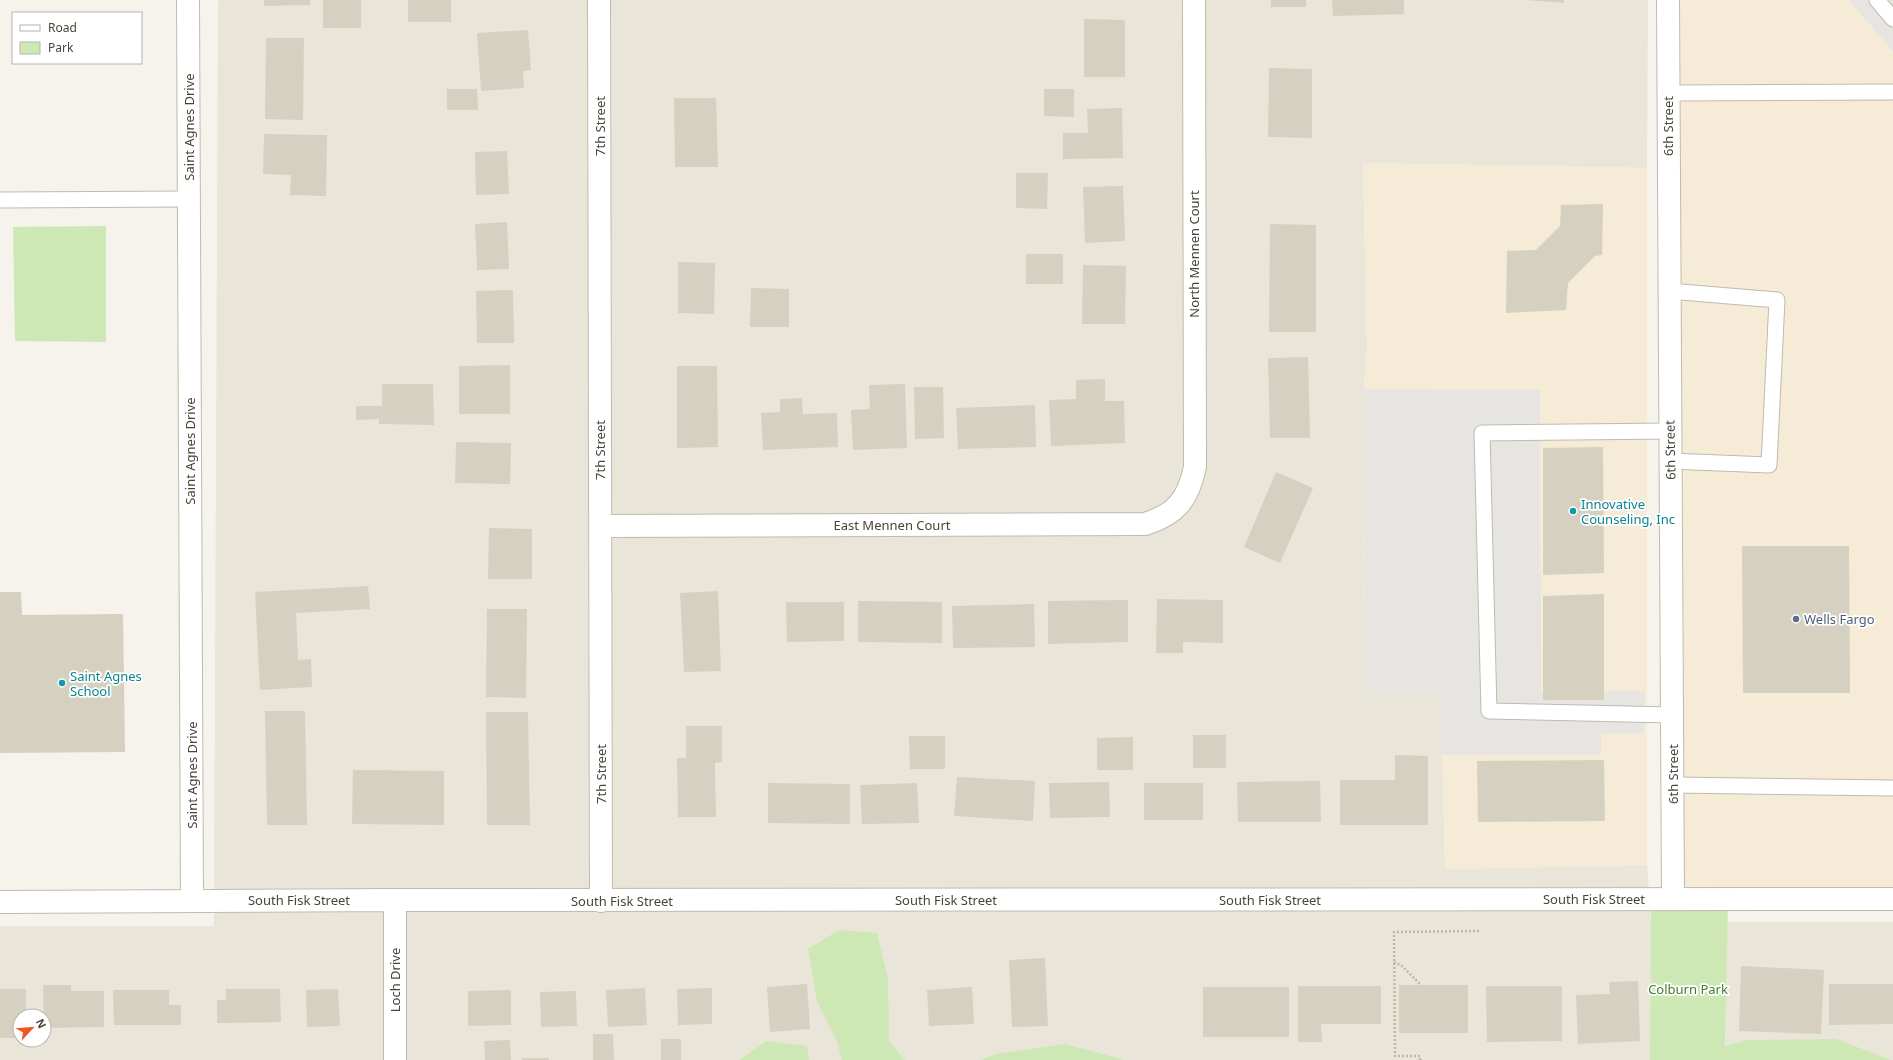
<svg xmlns="http://www.w3.org/2000/svg" width="1893" height="1060" font-family="'Noto Sans',sans-serif">
	<style>
		.residential { fill: #e9e5d9; fill-rule: evenodd }
		.commercial { fill: #f5ebd7 }
		.green { fill: #cde8b5 }
		.parking { fill: #e7e5e2 }
		.building { fill: #d6d0c0 }
		.lines { fill: none; stroke-linecap: round; stroke-linejoin: round }
		.lane-casing { stroke: #c0bbad; stroke-width: 17 }
		.street-casing { stroke: #c0bbad; stroke-width: 24 }
		.path { stroke: #c2b89f; stroke-width: 2.5; stroke-dasharray: 2 2; stroke-linecap: butt }
		.lane { stroke: #fff; stroke-width: 15 }
		.street { stroke: #fff; stroke-width: 22 }
		.culture-dot { fill: #0f9aa8; stroke: #fff; stroke-width: 1.5 }
		.service-dot { fill: #5c6f8a; stroke: #fff; stroke-width: 1.5 }
		.labels { text-anchor: middle; stroke-width: 3.5; stroke-linejoin: round; paint-order: stroke }
		.street-label { font-size: 13px; fill: #494439; stroke: #fff }
		.culture-label { font-size: 13px; fill: #0d838f; stroke: #fff; text-anchor: start }
		.service-label { font-size: 13px; fill: #4e5e75; stroke: #fff; text-anchor: start }
		.park-label { font-size: 13px; fill: #447a2c; stroke: #fff }
	</style>
	<rect width="100%" height="100%" fill="#f5f3eb"/>
	<path class="residential" d="M218 0H1648L1647 168 1363 163 1367 347 1364 389 1365 691 1441 692 1445 869 1647 865 1651 922 1650 1060H0V926H214ZM20 1016H44V1040H20Z
		M1727 922H1893V1060H1725Z"/>
	<path class="commercial" d="M1668 0H1893V899H1673Z
		M1363 163 1647 168V865L1445 869 1441 692 1365 691 1364 389 1367 347Z"/>
	<path class="green" d="M106 226V342L15 341 13 227Z
		M1651 899H1728L1725 1046 1748 1040 1836 1039 1891 1060H1650Z
		M839 930 877 933 888 979 889 1041 905 1060H842L837 1042 817 1001 808 949Z
		M766 1041 807 1046 809 1060H740Z
		M1065 1044 1124 1060H981L996 1054Z"/>
	<path class="parking" d="M1850 0H1893V51L1853 5Z
		M1364 389 1540 390 1541 691H1645L1644 734H1601V755H1441V692L1365 691Z"/>
	<path class="building" d="M264 0H310V5L264 6Z
		M323 0H361V28H323Z
		M408 0H451V22H408Z
		M1271 0H1306V7H1271Z
		M1332 0H1404V14L1333 16Z
		M1527 0H1564V3Z
		M1084 19 1125 20V77H1084Z
		M528 30 531 70 523 71 524 88 481 91 477 33Z
		M266 38H304L303 120 265 119Z
		M1269 68 1312 69V138L1268 137Z
		M447 89H477L478 110H447Z
		M1044 89H1074V117L1044 116Z
		M674 98H716L718 167H675Z
		M1122 108 1123 158 1063 159V133H1088L1087 109Z
		M264 134 327 135 326 196 290 195 291 175 263 174Z
		M507 151 509 194 476 195 475 152Z
		M1016 173H1048L1047 209 1016 208Z
		M1123 186 1125 241 1085 243 1083 187Z
		M1603 204 1602 255 1595 256 1568 283 1566 310 1506 313 1507 251 1536 250 1560 226 1561 205Z
		M507 222 509 269 477 270 475 224Z
		M1270 224 1316 225V332H1269Z
		M1026 254H1063V284H1026Z
		M678 262 715 263 714 314 678 313Z
		M1083 265 1126 266 1125 324H1082Z
		M751 288 789 289V327H750Z
		M513 290 514 343H477L476 291Z
		M1308 357 1310 438H1270L1268 358Z
		M510 365V414H459V366Z
		M677 366H717L718 447 677 448Z
		M1105 379V401H1124L1125 443 1051 446 1049 400 1076 399V380Z
		M382 384H433L434 425 379 424V419L356 420V406H382Z
		M905 384 907 448 853 450 851 410 870 409 869 385Z
		M914 387H943L944 438 915 439Z
		M802 398 803 414 837 413 838 447 763 450 761 413 780 412V399Z
		M1035 405 1036 447 958 449 956 408Z
		M456 442 511 443 510 484 455 483Z
		M1603 447 1604 573 1543 575V448Z
		M1276 472 1313 488 1280 563 1244 547Z
		M489 528 532 529V579H488Z
		M1742 546H1849L1850 693H1743Z
		M368 586 370 609 296 613 298 660 311 659 312 687 260 690 255 592Z
		M718 591 721 671 684 672 680 593Z
		M0 592H21L22 615 123 614 125 752 0 753Z
		M1604 594V700H1543V596Z
		M1157 599 1223 600V643L1183 642V653H1156Z
		M1128 600V642L1048 644V601Z
		M858 601 942 602V643L858 642Z
		M786 602H844V641L787 642Z
		M1034 604 1035 647 953 648 952 606Z
		M487 609H527L526 698 486 697Z
		M265 711H305L307 825H267Z
		M486 712H528L530 825H487Z
		M686 726H722V762L715 763 716 817H678L677 758H686Z
		M1193 735H1226V768H1193Z
		M909 736H945V769H910Z
		M1133 737V770H1097V738Z
		M1395 755 1428 756V825H1340V780H1395Z
		M1604 760 1605 821 1478 822 1477 761Z
		M353 770 444 771V825L352 824Z
		M957 777 1035 781 1033 821 954 816Z
		M1320 781 1321 822H1238L1237 782Z
		M1109 782 1110 817 1050 818 1049 783Z
		M768 783 850 784V824L768 823Z
		M917 783 919 823 862 824 860 785Z
		M1144 783H1203V820H1144Z
		M1045 958 1048 1026 1012 1027 1009 960Z
		M1741 966 1824 970 1821 1034 1739 1031Z
		M1638 981 1640 1041 1578 1044 1576 995 1610 994 1609 982Z
		M807 984 810 1029 770 1032 767 987Z
		M1829 984H1893V1024L1829 1025Z
		M43 985H71V991H104V1027L44 1028Z
		M1399 985H1468V1033H1399Z
		M1298 986H1381V1024H1321L1322 1042H1298Z
		M1486 986H1562V1041L1487 1042Z
		M972 987 974 1024 929 1026 927 990Z
		M1203 987H1289V1037H1203Z
		M645 988 647 1025 608 1027 606 990Z
		M712 988V1024L678 1025 677 989Z
		M0 989H26V1016H20V1038H0Z
		M226 989H280L281 1022 217 1023V1000H226Z
		M338 989 340 1026 307 1027 306 990Z
		M113 990H169V1005H181V1025H114Z
		M511 990V1025L468 1026V991Z
		M576 991 577 1026 541 1027 540 992Z
		M593 1034H613L614 1060H593Z
		M661 1039H681V1060H661Z
		M510 1040 511 1060H485L484 1041Z
		M522 1058H549V1060H522Z"/>
	<g class="lines">
		<g class="lane-casing">
			<path id="lane" d="M1877 0 1893 19
				M1668 93 1893 92
				M0 200 189 199
				M1669 291 1777 300 1769 465 1670 461
				M1670 431 1482 433 1489 711 1672 715
				M1673 785 1893 788"/>
		</g>
		<g class="street-casing">
			<path id="street" d="M188 0 192 901
				M599 0 601 901
				M1668 0 1673 899
				M601 526 1145 524C1177 514 1188 499 1195 467L1194 0
				M395 900V1060
				M0 902 395 900 1893 899"/>
		</g>
		<path class="path" d="M1394 962 1402 966 1420 984
			M1420 1060V1056H1395L1394 932 1479 931"/>
		<use href="#lane" class="lane"/>
		<use href="#street" class="street"/>
	</g>
	<g class="culture-dot">
		<circle cx="1573" cy="511" r="4"/>
		<circle cx="62" cy="683" r="4"/>
	</g>
	<circle class="service-dot" cx="1796" cy="619" r="4"/>
	<g class="labels">
		<g class="street-label">
			<text transform="translate(600 126) rotate(-90)" y="5">7th Street</text>
			<text transform="translate(1668 126) rotate(-90)" y="5">6th Street</text>
			<text transform="translate(189 127) rotate(-90)" y="5">Saint Agnes Drive</text>
			<text transform="translate(1194 254) rotate(-90)" y="5">North Mennen Court</text>
			<text transform="translate(600 450) rotate(-90)" y="5">7th Street</text>
			<text transform="translate(1670 450) rotate(-91)" y="5">6th Street</text>
			<text transform="translate(190 451) rotate(-90)" y="5">Saint Agnes Drive</text>
			<text x="892" y="530">East Mennen Court</text>
			<text transform="translate(601 774) rotate(-90)" y="5">7th Street</text>
			<text transform="translate(1673 774) rotate(-90)" y="5">6th Street</text>
			<text transform="translate(192 775) rotate(-90)" y="5">Saint Agnes Drive</text>
			<text x="1594" y="904">South Fisk Street</text>
			<text x="299" y="905">South Fisk Street</text>
			<text x="946" y="905">South Fisk Street</text>
			<text x="1270" y="905">South Fisk Street</text>
			<text x="622" y="906">South Fisk Street</text>
			<text transform="translate(395 980) rotate(-90)" y="5">Loch Drive</text>
		</g>
		<g class="culture-label">
			<text x="1581" y="509">Innovative<tspan x="1581" dy="15">Counseling, Inc</tspan></text>
			<text x="70" y="681">Saint Agnes<tspan x="70" dy="15">School</tspan></text>
		</g>
		<g class="service-label">
			<text x="1804" y="624">Wells Fargo</text>
		</g>
		<g class="park-label">
			<text x="1688" y="994">Colburn Park</text>
		</g>
	</g>
	<rect x="12" y="12" width="130" height="52" fill="#ffffff" stroke="#b6b4b0"/>
	<rect x="20" y="25" width="20" height="6" fill="#ffffff" stroke="#b6b4b0"/>
	<text x="48" y="32" font-size="12" fill="#494439">Road</text>
	<rect x="20" y="42" width="20" height="12" fill="#cde8b5" stroke="#b6b4b0"/>
	<text x="48" y="52" font-size="12" fill="#494439">Park</text>
	<g transform="translate(32 1028) rotate(64)"><circle r="19" fill="#ffffff" stroke="#b6b4b0"/>
	<path d="M0-3L7 15L0 10L-7 15Z" fill="#f45423"/>
	<text y="-6" font-size="11" font-weight="bold" text-anchor="middle" fill="#494439">N</text>
	</g>
</svg>
